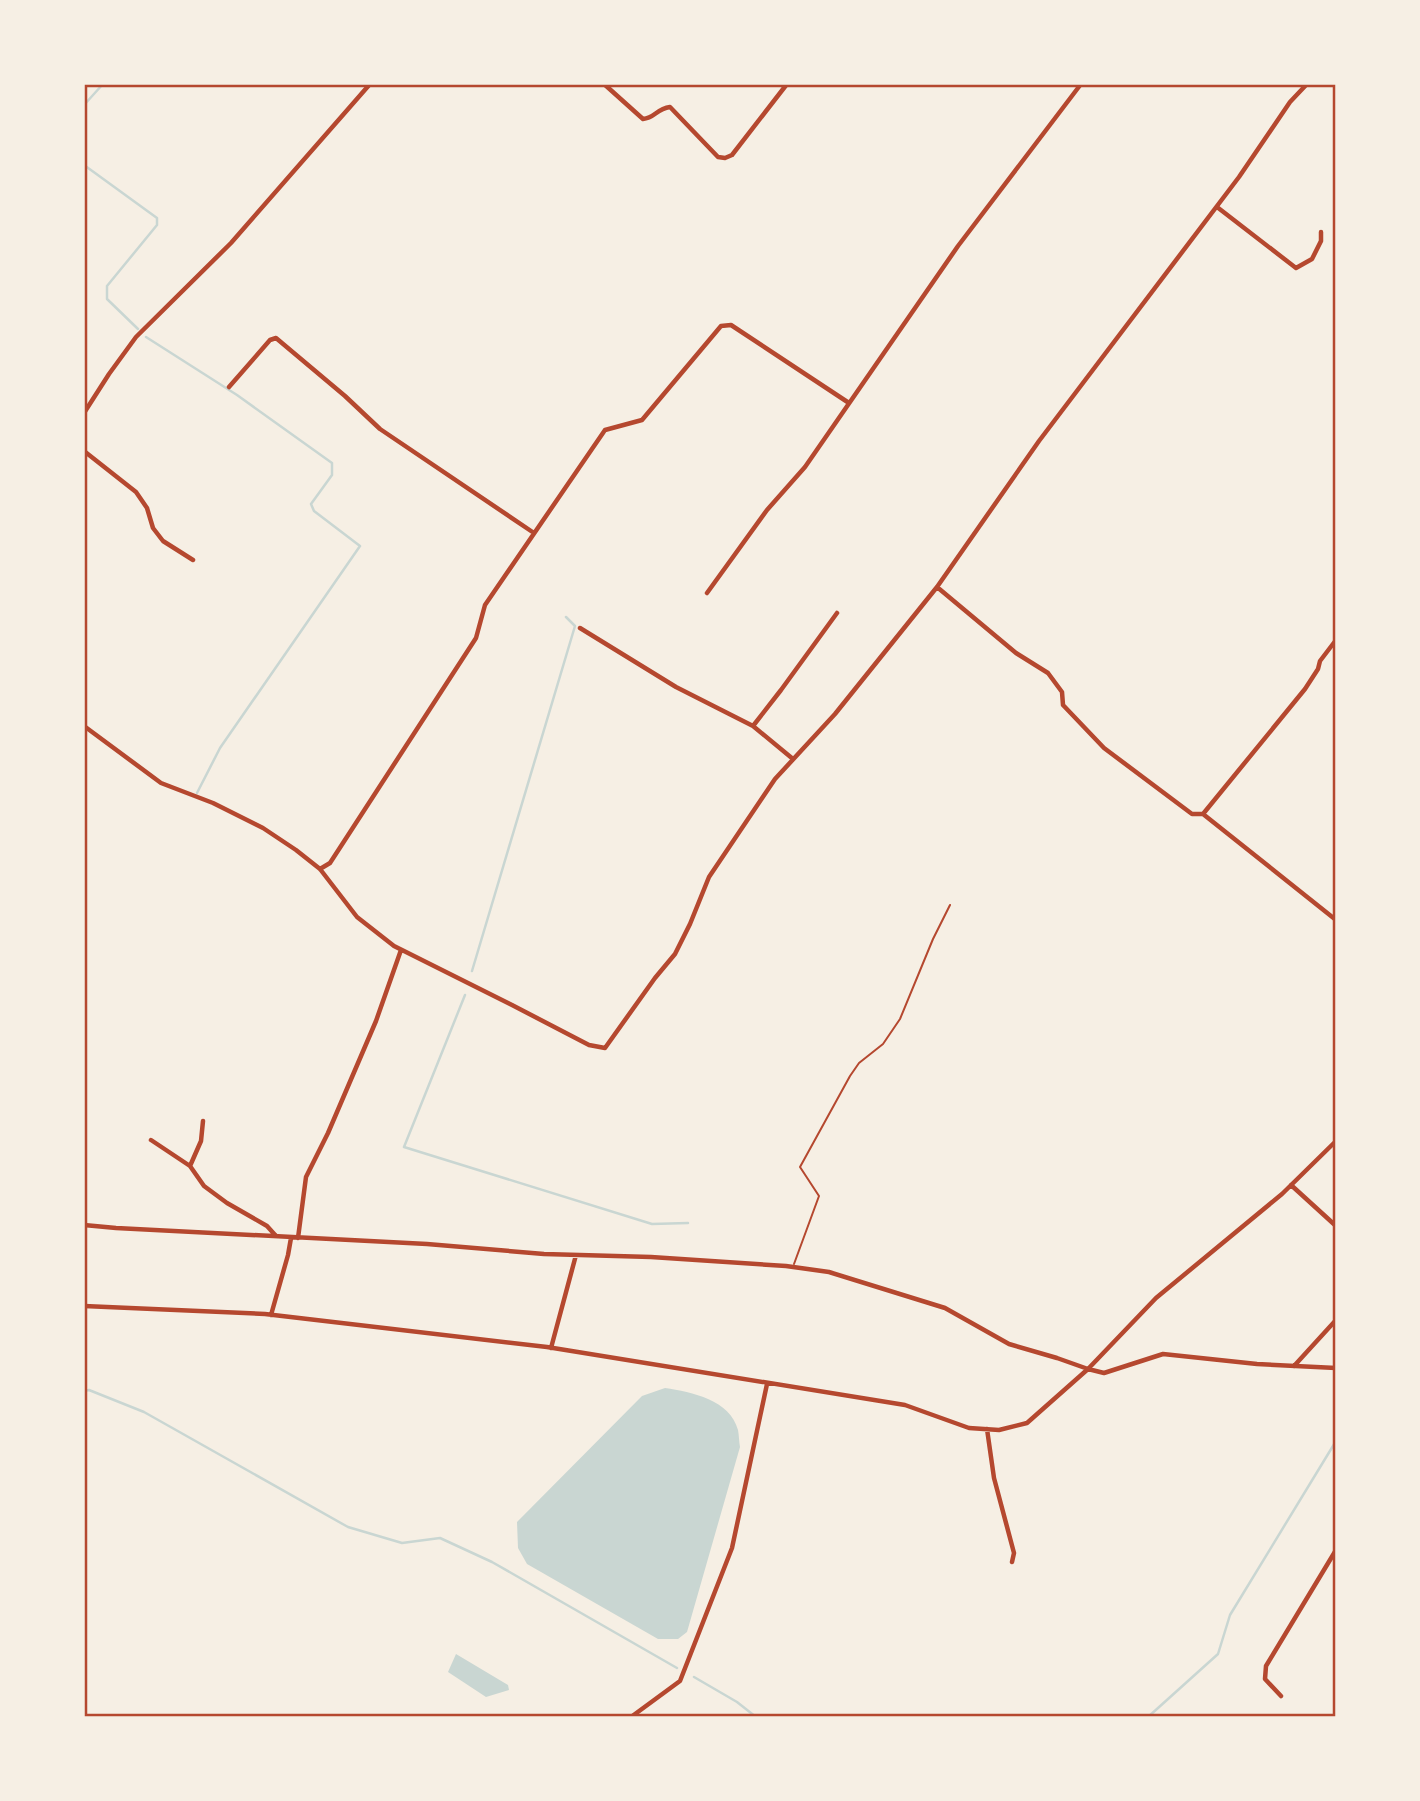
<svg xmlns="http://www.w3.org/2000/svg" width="1420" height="1801" font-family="Helvetica,sans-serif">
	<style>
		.water { fill: #c9d6d2 }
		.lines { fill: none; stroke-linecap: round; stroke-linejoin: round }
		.stream { stroke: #c9d6d2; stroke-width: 2.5 }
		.service { stroke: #b5482f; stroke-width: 2 }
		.minor { stroke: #b5482f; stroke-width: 4.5 }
		.neatline { fill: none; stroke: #b5482f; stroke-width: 2.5 }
	</style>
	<rect width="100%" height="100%" fill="#f6efe4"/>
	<path class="water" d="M665 1388C692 1392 730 1400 738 1430 739 1435 739 1442 740 1447L687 1632 678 1639H658L527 1564 518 1548 517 1522 642 1396Z
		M456 1654 508 1685 509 1690 486 1697 448 1672Z"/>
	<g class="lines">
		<path class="stream" d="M84 105 103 84
			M84 165 157 218V225L107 286V299L138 329
			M146 337 237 395 332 463V475L311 504 314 511 360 546 220 748 197 793
			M472 971 575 626 566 617
			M465 995 404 1147 652 1224 688 1223
			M84 1391 89 1390 144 1412 348 1527 402 1543 440 1538 492 1562 677 1668
			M694 1677 737 1702 756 1717
			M1148 1717 1218 1654 1230 1615 1336 1441"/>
		<path class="service" d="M794 1264 819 1196 800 1167 850 1076 859 1063 883 1044 900 1019 933 939 950 905"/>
		<path class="minor" d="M604 84 643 119C655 118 656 109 670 107L718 157 725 158 732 155 787 84
			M1217 207 1296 268 1312 259 1321 241V232
			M229 387 270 340 276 338 345 396 380 429 534 533
			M84 413 109 374 136 337 231 243 370 84
			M84 451 136 492 147 508 153 528 163 541 193 560
			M937 587 1016 653 1048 673 1062 692 1063 705 1104 748 1192 814H1203L1336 920
			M707 593 767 510 805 467 958 246 1081 84
			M580 628 676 687 753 726 793 759
			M84 726 161 783 213 803 263 828 296 850 320 869 357 917 394 946 512 1005 589 1045 605 1048 655 978 675 954 690 924 709 877 775 779 835 714 937 587 1039 441 1239 177 1290 102 1307 84
			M753 726 781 690 837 613
			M1203 814 1305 689 1318 669 1320 661 1336 640
			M320 869 330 863 476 638 485 605 605 430 642 420 721 326 731 325 849 403
			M151 1140 190 1166 204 1186 227 1203 267 1226 276 1236
			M190 1166 201 1141 203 1121
			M1291 1185 1336 1226
			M84 1225 116 1228 427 1244 544 1254 651 1257 786 1266 829 1272 945 1308 1009 1344 1057 1358 1088 1369 1104 1373 1163 1354 1257 1364 1336 1368
			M298 1238 306 1177 328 1133 376 1021 401 950
			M84 1306 265 1314 547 1347 905 1405 969 1428 999 1430 1027 1423 1088 1369 1156 1298 1282 1194 1336 1141
			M271 1315 288 1255 291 1238
			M551 1348 576 1255
			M1294 1366 1336 1320
			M987 1429 994 1478 1014 1553 1012 1562
			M1281 1696 1265 1679 1266 1666 1336 1550
			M631 1717 680 1681 732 1548 767 1384"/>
	</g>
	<rect width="1420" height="1801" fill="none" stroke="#f6efe4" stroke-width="172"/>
	<rect x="86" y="86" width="1248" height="1629" class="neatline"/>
</svg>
